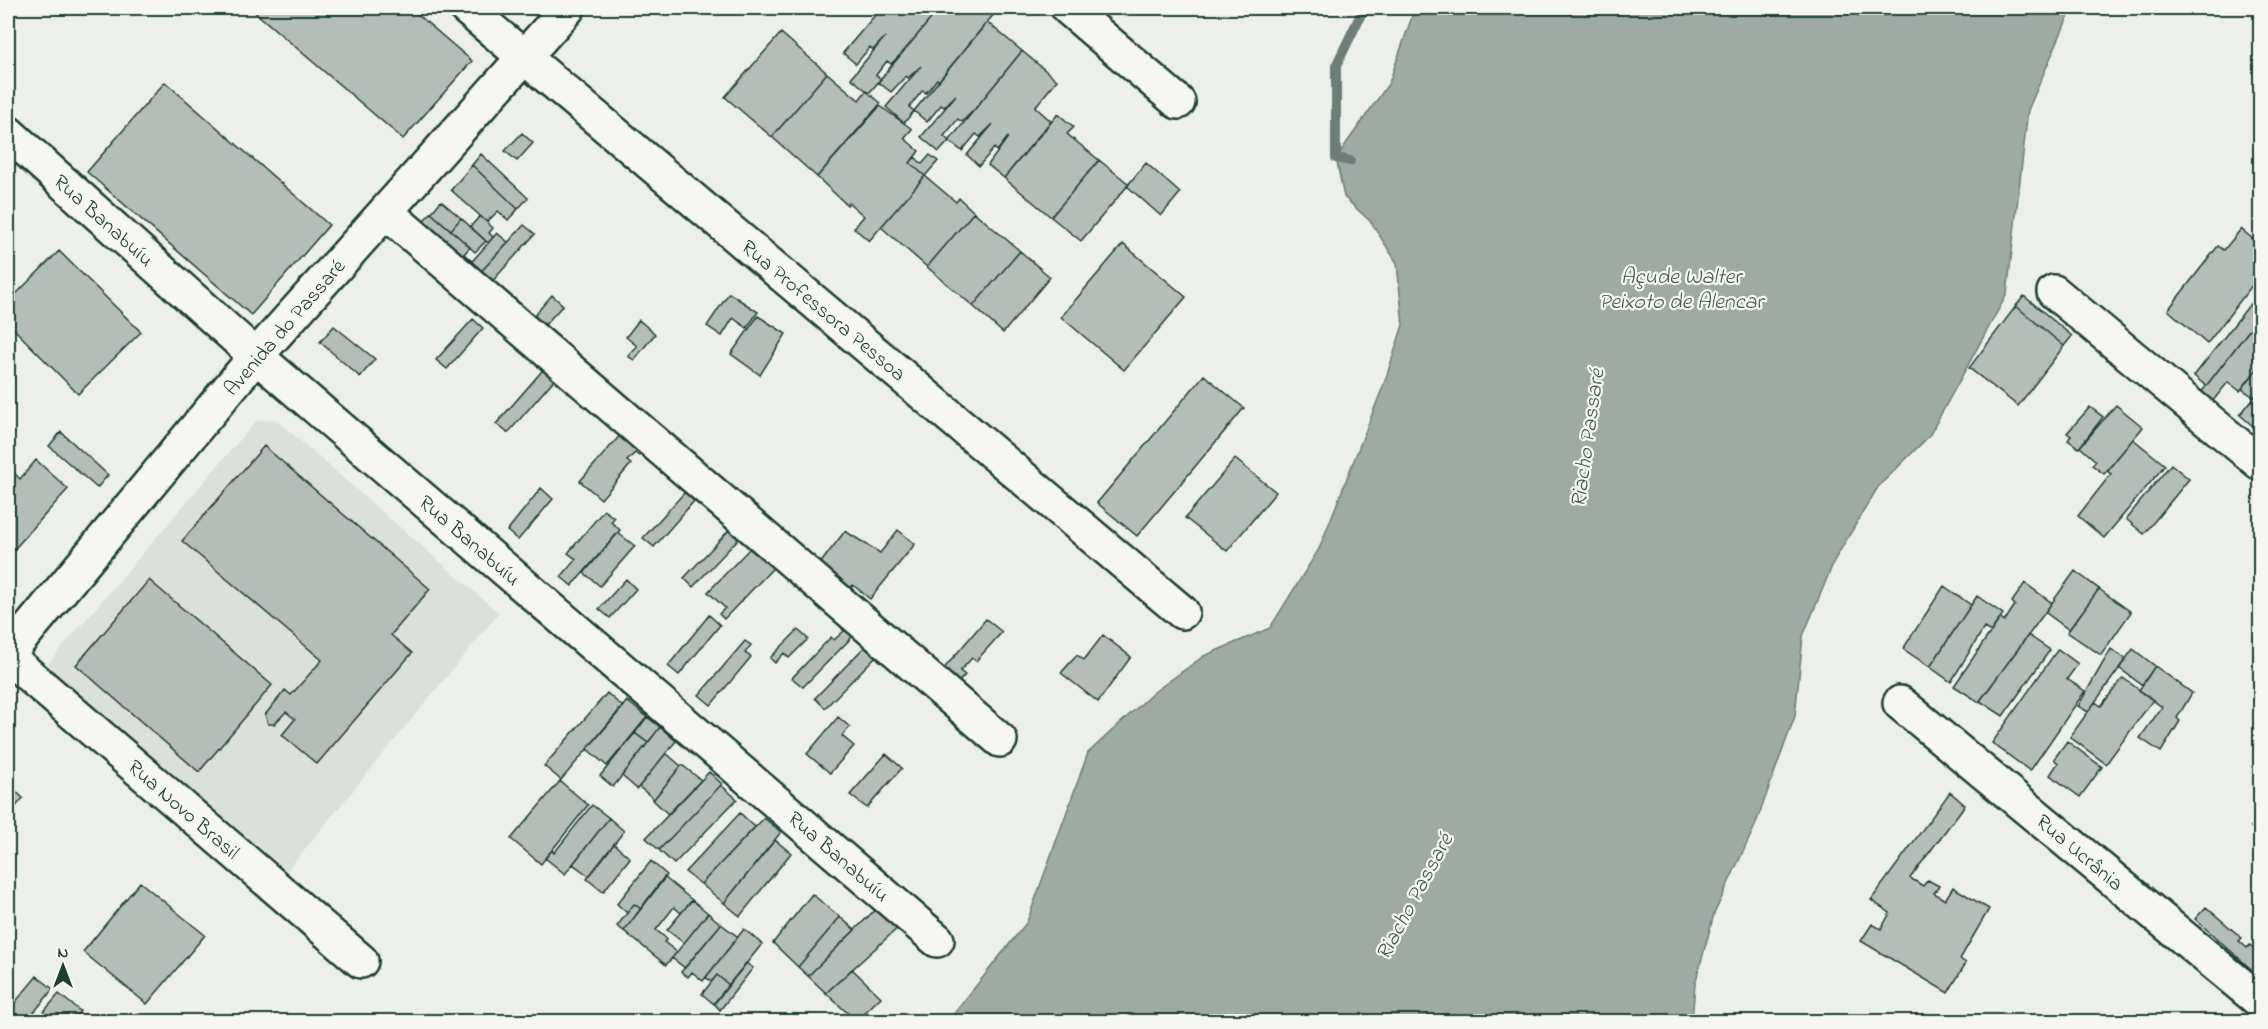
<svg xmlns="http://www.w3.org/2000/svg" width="2268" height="1029" font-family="'Indie Flower',sans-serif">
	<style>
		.built { fill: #dce0db }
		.water { fill: #9faaa4; stroke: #6c7e77; stroke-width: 1.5 }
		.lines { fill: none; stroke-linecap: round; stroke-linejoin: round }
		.stream { stroke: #6c7e77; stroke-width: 10 }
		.building { fill: #b4bdb8; stroke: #1f3d34; stroke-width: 1.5 }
		.street-casing { stroke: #1f3d34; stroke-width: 38 }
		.street { stroke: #f6f6f2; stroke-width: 33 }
		.labels { text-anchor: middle; stroke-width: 4.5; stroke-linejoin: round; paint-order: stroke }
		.street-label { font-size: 21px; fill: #1f3d34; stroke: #f6f6f2 }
		.water-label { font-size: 22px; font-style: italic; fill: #3f5850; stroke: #f6f6f2 }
	</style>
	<rect width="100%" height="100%" fill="#edefea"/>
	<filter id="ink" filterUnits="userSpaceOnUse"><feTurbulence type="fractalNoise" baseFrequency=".0167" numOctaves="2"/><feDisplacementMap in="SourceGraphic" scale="12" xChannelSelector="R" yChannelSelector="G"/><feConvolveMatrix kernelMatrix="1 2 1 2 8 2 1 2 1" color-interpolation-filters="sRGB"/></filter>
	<g filter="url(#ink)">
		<path class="built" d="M275 419 499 613 287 871 46 666 256 421Z"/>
		<path class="water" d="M1415 8H2072L2028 110 2007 294 1929 436 1878 487 1835 559 1803 636 1795 716 1755 826 1714 914 1695 984 1692 1021H948L1027 922 1088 753 1154 692 1204 656 1270 628 1319 549 1384 384 1403 325 1397 263 1371 222 1344 197 1336 158 1389 83Z"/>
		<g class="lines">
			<path class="stream" d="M1350 161 1336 158V66L1364 8"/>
		</g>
		<path class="building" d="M250 8H410L472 61 403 139Z
			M881 8H940L903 52 891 64 887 61 876 75 881 79 869 93 851 78 885 37 873 50 870 47 856 64 843 53Z
			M940 8H999L939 81 937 79 926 93 923 90 909 107 914 111 904 123 886 107 921 66 908 78 906 76 891 92 878 82Z
			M987 22 1022 51 974 110 962 122 958 119 944 136 949 141 939 152 921 137 956 95 944 107 941 105 927 122 914 111Z
			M781 33 827 73 772 137 725 97Z
			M1022 51 1057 80 1035 107 1051 121 1004 178 988 165 1008 137 997 151 994 148 979 166 967 155 993 124 980 137 976 134 962 151 949 141Z
			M827 73 859 100 866 91 881 103 817 177 772 137Z
			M165 82 329 225 251 315 87 172Z
			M880 106 912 129 904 138 919 151 910 163 925 176 869 241 854 228 864 216 849 203 847 205 817 177Z
			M1058 114 1074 127 1067 134 1099 160 1051 217 1004 178Z
			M522 133 533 143 517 161 505 151Z
			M481 154 528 198 518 209 472 165Z
			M930 155 938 161 925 176 910 163 915 157 922 164Z
			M1099 160 1129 184 1081 241 1051 217Z
			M1146 163 1180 193 1161 216 1127 186Z
			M472 165 518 209 508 220 498 211 487 222 451 190Z
			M925 176 956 202 959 198 974 212 927 267 881 227Z
			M441 201 461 218 451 230 431 213Z
			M974 212 1020 251 973 306 927 267Z
			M431 213 470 247 464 254 472 261 467 267 420 224Z
			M480 216 493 228 489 233 493 237 488 243 470 227Z
			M461 218 486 241 475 252 451 230Z
			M524 225 535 234 488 286 477 276Z
			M2241 229 2260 245V275L2207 344 2168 310 2218 246 2224 250Z
			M497 233 508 242 477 276 467 267Z
			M1123 244 1186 297 1124 370 1061 317Z
			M59 251 141 332 78 394 8 323V302Z
			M1020 251 1050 277 1003 333 973 306Z
			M729 293 758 312 747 328 733 318 722 336 707 326Z
			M552 295 563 305 543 327 532 318Z
			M2024 296 2072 336 2064 346 2016 306Z
			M2250 304 2260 311V316L2206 386 2194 376Z
			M2016 306 2064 346 2018 406 1969 368Z
			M758 316 786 334 760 375 731 354Z
			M2260 316V365L2240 391 2228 382 2212 402 2200 394Z
			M473 319 483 328 447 369 436 360Z
			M639 320 655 334 634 360 628 356 637 346 626 337Z
			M334 326 375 359 360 377 320 342Z
			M548 364 559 374 508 433 496 424Z
			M2260 365V390L2254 397 2242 389Z
			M1204 375 1244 408 1137 536 1097 503Z
			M2260 390V419L2254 427 2240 415Z
			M2116 405 2143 427 2104 474 2092 465 2096 461 2080 447Z
			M2090 407 2103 417 2079 448 2068 440 2071 436 2067 433Z
			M61 432 108 475 97 488 49 446Z
			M623 432 644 450 639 456 635 453 627 461 631 464 601 499 580 481Z
			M2133 439 2165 465 2104 538 2078 516 2111 474 2107 471Z
			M264 446 430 589 391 635 412 653 317 764 282 735 295 719 286 712 274 724H268L265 715 285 690 291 695 322 660 182 541Z
			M1235 459 1276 492 1227 551 1185 518Z
			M36 460 68 489 9 555 8 474 11 470 20 479Z
			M2171 464 2189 479 2144 534 2126 519Z
			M541 488 553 499 518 540 507 531Z
			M685 492 694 501 654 547 643 538Z
			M604 510 614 518 611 522 620 530 572 586 561 577 576 559 568 553Z
			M732 527 741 536 693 587 684 578Z
			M898 530 915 544 870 599 853 585 846 594 816 569 845 531 880 553Z
			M618 533 635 546 600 586 584 573Z
			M752 546 773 568 724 619 719 614 725 608 708 592Z
			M2075 571 2099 589 2069 630 2045 612Z
			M626 579 636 589 610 618 599 609Z
			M149 580 272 685 199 772 76 665Z
			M2025 583 2052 603 1979 702 1954 686 2000 618 2004 622 2015 605 2012 602Z
			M1944 586 1971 605 1930 667 1903 649Z
			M2099 589 2131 612 2101 655 2067 632Z
			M1977 596 2003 614 1991 632 1984 628 1951 682 1930 667Z
			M709 615 720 625 679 675 668 666Z
			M986 619 1002 632 976 661 972 658 960 671 965 675 957 684 942 671Z
			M847 620 859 630 803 687 792 678 831 637 834 640 844 631 841 627Z
			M798 630 808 639 789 658 784 653 775 663 770 658Z
			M1103 635 1131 657 1098 702 1061 673 1077 655 1084 660Z
			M2028 635 2050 650 2003 716 1980 701Z
			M871 640 882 650 825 708 815 698Z
			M745 641 751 645 745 653 751 657 711 705 699 695Z
			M2058 649 2078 664 2067 679 2085 691 2030 771 1992 743Z
			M2111 649 2126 659 2088 712 2078 706Z
			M2133 649 2155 666 2142 685 2119 668Z
			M2155 666 2192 693 2177 718 2180 721 2161 752 2140 738 2162 707 2139 690Z
			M2123 678 2153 700 2106 764 2070 737 2095 702 2101 706Z
			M607 693 623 707 561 780 544 766Z
			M627 701 647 717 607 766 587 749Z
			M647 717 660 727 648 743 635 733Z
			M838 717 850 727 842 736 854 746 830 773 807 754Z
			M660 727 676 741 637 789 622 776Z
			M635 733 648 743 613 787 600 776Z
			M2067 741 2102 767 2080 797 2050 775 2058 763 2054 759Z
			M666 753 681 766 654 799 639 787Z
			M886 754 902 768 867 808 850 795Z
			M682 765 701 780 668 814 653 800Z
			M709 772 722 784 659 850 646 838Z
			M560 781 588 805 541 864 511 839Z
			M8 784 23 798 8 816Z
			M721 785 737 799 674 864 659 850Z
			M1950 792 1965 805 1910 878 1923 886 1928 880 1939 886 1934 893 1945 900 1953 887 1989 909 1960 959 1966 963 1948 993 1861 941 1872 924 1881 929 1890 913 1871 900Z
			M592 805 609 818 565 874 545 858 552 850 554 853Z
			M740 813 755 827 701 884 685 872Z
			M2260 817V836L2251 827Z
			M609 818 624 831 589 876 573 864Z
			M764 818 781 832 724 903 701 884Z
			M775 840 791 853 740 916 724 903Z
			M614 844 630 858 603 892 587 879Z
			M651 861 667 875 641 909 634 904 627 913 617 904Z
			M664 877 692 900 681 913 674 907 656 930 667 939 664 942 677 952 666 965 624 931Z
			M140 882 205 935 147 1004 83 952Z
			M812 894 840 917 798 967 773 943Z
			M692 900 708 913 684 943 667 930Z
			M634 904 641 909 624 931 617 926Z
			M880 905 900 926 826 993 808 976Z
			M2206 907 2242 938 2239 941 2247 948 2250 945 2260 954V977L2195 919Z
			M708 913 721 924 685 968 672 958Z
			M840 917 855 930 808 976 798 967Z
			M721 924 738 937 703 981 692 972 688 977 681 972Z
			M744 929 762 944 729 985 717 975 711 982 706 977Z
			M746 963 753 968 720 1010 714 1003Z
			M852 969 881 997 856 1021 826 993Z
			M717 975 729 985 714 1004 702 994Z
			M37 976 53 989 26 1022H8V1011Z
			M59 994 80 1011 71 1022H35Z
			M84 1014 93 1022H77Z"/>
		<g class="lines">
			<g class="street-casing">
				<path id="street" d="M466 8 1182 612
					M1068 8 1178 102
					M8 133 256 356 937 940
					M386 212 1000 740
					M2054 292 2260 463
					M8 654 256 356 568 8
					M8 657 361 961
					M1900 703 2260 1001"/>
			</g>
			<use href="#street" class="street"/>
		</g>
	</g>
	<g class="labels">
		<g class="street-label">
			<text transform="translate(104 220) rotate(42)" y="7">Rua Banabuíu</text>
			<text transform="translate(824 310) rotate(40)" y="7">Rua Professora Pessoa</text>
			<text transform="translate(284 327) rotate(-49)" y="7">Avenida do Passaré</text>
			<text transform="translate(470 540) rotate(41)" y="7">Rua Banabuíu</text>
			<text transform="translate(184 809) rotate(41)" y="7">Rua Novo Brasil</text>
			<text transform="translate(2080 852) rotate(40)" y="7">Rua Ucrânia</text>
			<text transform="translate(839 856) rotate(41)" y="7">Rua Banabuíu</text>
		</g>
		<g class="water-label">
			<text x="1681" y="283">Açude Walter<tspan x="1681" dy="25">Peixoto de Alencar</tspan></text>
			<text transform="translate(1586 438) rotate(-82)" y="8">Riacho Passaré</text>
			<text transform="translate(1413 896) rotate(-62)" y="8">Riacho Passaré</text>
		</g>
	</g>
	<rect width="2268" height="1029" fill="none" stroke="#f6f6f2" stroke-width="30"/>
	<rect x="15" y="15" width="2238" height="999" fill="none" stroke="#1f3d34" stroke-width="2" filter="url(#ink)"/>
	<g transform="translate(63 966)" stroke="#f6f6f2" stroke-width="4.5" paint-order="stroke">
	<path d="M0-4.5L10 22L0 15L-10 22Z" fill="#1f3d34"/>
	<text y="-9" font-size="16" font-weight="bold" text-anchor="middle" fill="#1f3d34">N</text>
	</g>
</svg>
